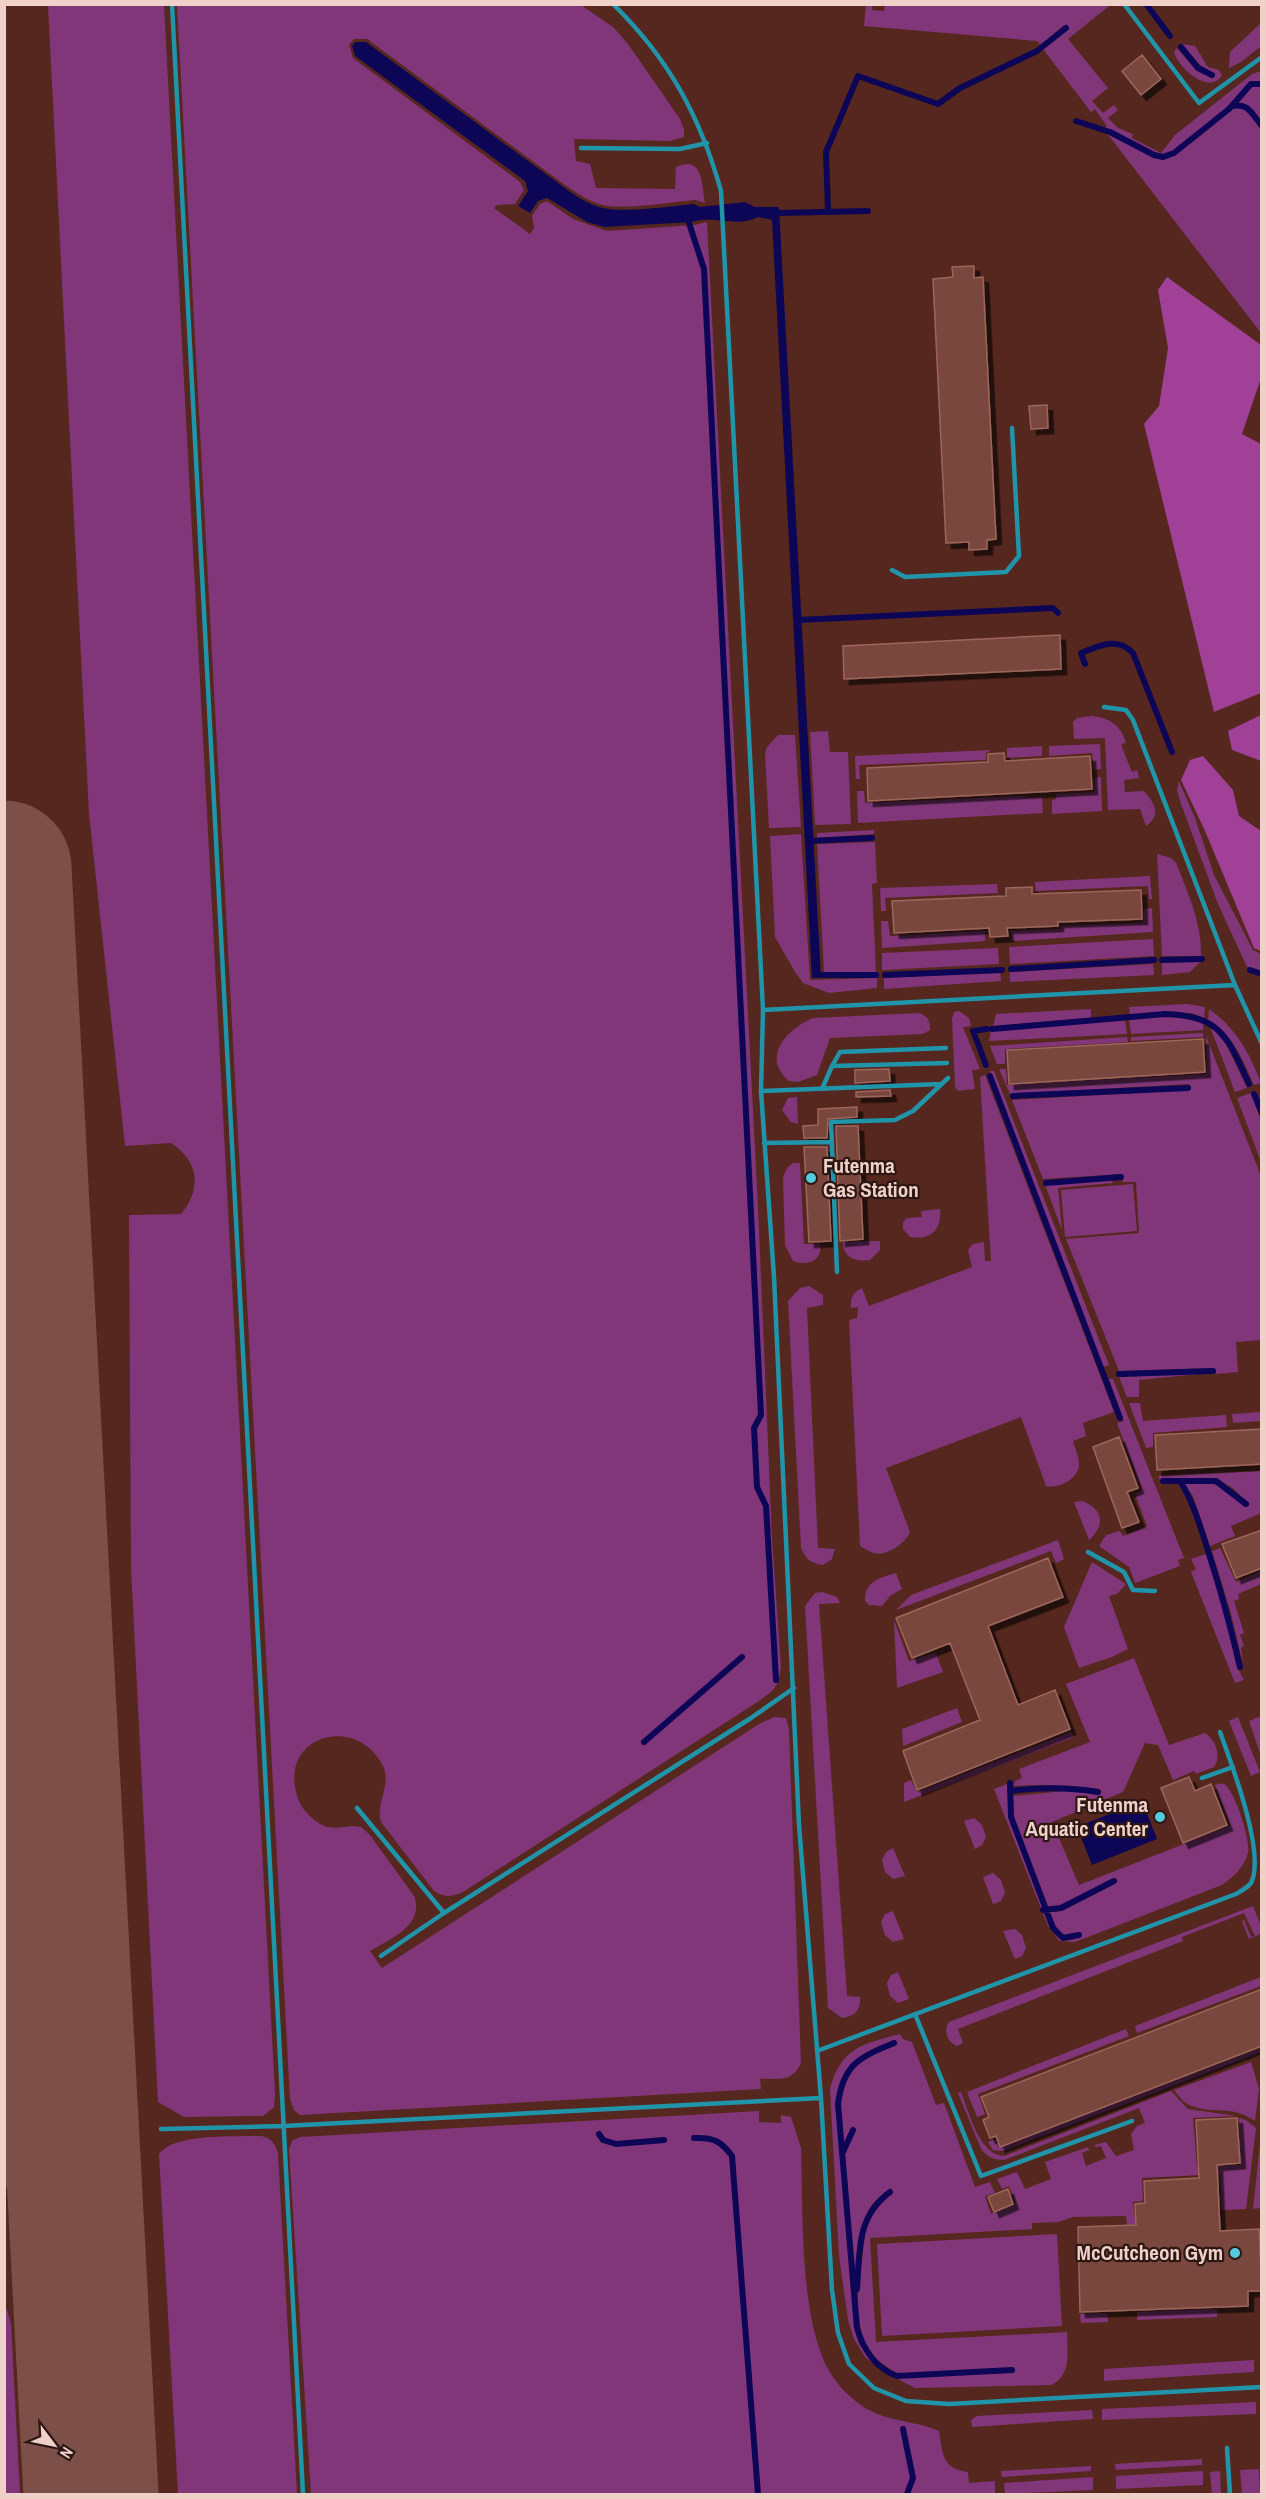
<svg xmlns="http://www.w3.org/2000/svg" width="1266" height="2499" font-family="'Archivo Narrow',sans-serif">
	<style>
		.green { fill: #813679 }
		.forest { fill: #a04096 }
		.water { fill: #0d0656 }
		.lines { fill: none; stroke-linecap: round; stroke-linejoin: round }
		.stream { stroke: #0d0656; stroke-width: 6 }
		.taxiway { stroke: #7c5048; stroke-width: 54 }
		.runway { stroke: #7c5048; stroke-width: 135 }
		.building { fill: #79463c; stroke: #9d665b; stroke-width: 1.5; filter: url(#shadow) }
		.service { stroke: #2095a9; stroke-width: 4.5 }
		.poi-dot { fill: #55cadf; stroke: #2d1713; stroke-width: 2 }
		.labels { text-anchor: middle; stroke-width: 4.5; stroke-linejoin: round; paint-order: stroke }
		.poi-label { font-size: 21px; font-weight: bold; fill: #f0d1ca; stroke: #2d1713; text-anchor: end }
	</style>
	<defs>
		<filter id="shadow"><feDropShadow dx="5.5" dy="5.5" stdDeviation="0" flood-color="#0009"/></filter>
	</defs>
	<rect width="100%" height="100%" fill="#56271e"/>
	<path class="green" d="M885 4 1107 5 1109 6 1068 39 1108 88 1092 101 1103 113 1114 105 1118 110 1108 118 1118 128 1133 134 1132 138 1161 153 1175 135 1252 74 1261 71V83H1250L1227 108 1173 152 1163 156 1104 128 1107 126 1095 109 1091 112 1043 49 1067 29V26L1064 25 1041 45 1037 41 864 26 866 5H872V10L884 11Z
		M48 5H164L275 2093 274 2107 263 2116 184 2117 158 2102 131 1568 129 1215 181 1214C202 1189 199 1161 171 1143L125 1146 89 814Z
		M177 5H581L613 27 628 44 680 119 684 130V137L670 141 574 139 576 161 590 164 596 188 675 189 676 167C703 154 702 185 705 203L695 200C670 202 626 210 602 205 588 201 577 193 565 185L367 39H354L349 45 353 58 520 182 524 190 515 204 497 205 494 208 530 234 534 228 532 216 540 204 547 201 573 219 607 231 694 225 707 222 758 1207 772 1539 781 1668C778 1688 774 1690 759 1701L463 1892C451 1897 445 1898 434 1891L381 1822C375 1804 393 1783 382 1764 355 1715 282 1735 296 1792 299 1806 308 1816 320 1824 334 1832 347 1824 361 1827L370 1835 414 1896C425 1925 391 1939 370 1951L382 1968 759 1724 774 1717 786 1718 789 1730 801 2063C792 2083 779 2078 760 2079L761 2089 300 2115 294 2110 290 2099Z
		M1261 23V46L1241 62 1229 68 1230 52Z
		M1181 44 1195 46 1208 67 1219 70 1222 75C1210 96 1178 68 1174 52L1177 48 1196 70 1213 78 1215 75 1200 65Z
		M1252 86H1261V123C1254 113 1248 101 1235 104Z
		M1241 106 1246 109 1261 129V333L1106 132C1128 141 1150 164 1175 155L1231 109Z
		M1092 716C1110 718 1120 725 1126 742L1121 745 1132 772 1137 770 1139 778 1124 780 1125 792 1144 791C1154 802 1162 815 1146 826L1140 809 1108 810 1105 738 1074 739 1073 722 1077 718Z
		M828 731 830 752H848L851 824 815 825 810 732Z
		M778 735H795L801 827 769 828 765 754 767 747Z
		M1100 744 1101 769 1094 770 1092 753 1049 756V746Z
		M1042 746V756L1007 758V748Z
		M991 750 986 753V760L859 765 860 779H856L855 756Z
		M1101 777 1102 811 1052 814V800L1056 799V794L1094 792 1095 778Z
		M1179 781 1195 818 1214 875 1253 950 1261 954V971L1247 967 1218 904 1181 804 1177 790Z
		M857 791H864L865 803 1025 796V798L1042 797 1043 813 858 823Z
		M874 830V834L817 838V833Z
		M801 834 810 980 877 978V988L829 993 803 983 795 972 775 937 770 836Z
		M875 842 877 883 872 884 876 972H824L817 844Z
		M1157 854 1171 858 1176 863C1188 893 1202 923 1201 956H1162Z
		M1150 876 1152 899H1149L1148 886 1036 891 1035 882Z
		M997 884 998 893 885 898 886 911H881L880 888Z
		M1152 908 1153 932 1012 941 1011 931 1061 929V926L1143 923 1144 909Z
		M881 921H888L890 936 985 931V941L882 948Z
		M1153 939 1154 956 1010 964 1009 947Z
		M998 948 999 964 882 970V953Z
		M1194 961 1200 962 1190 972 1162 975V963Z
		M1153 964 1154 975 1010 982V972Z
		M1000 972 1001 981 884 989V978Z
		M1187 1004 1205 1007 1204 1018 1192 1013 1130 1015 1129 1007Z
		M1091 1009V1018L993 1026 996 1014Z
		M1209 1009C1236 1028 1249 1052 1261 1083L1254 1085C1243 1061 1233 1034 1208 1020Z
		M959 1011 969 1018 971 1026 963 1027 980 1069 972 1070 975 1089 958 1091 955 1087 952 1019 954 1012Z
		M919 1013C928 1016 930 1021 930 1030L923 1034 830 1038 817 1075 798 1082 789 1081C760 1056 788 1029 813 1018Z
		M1165 1016 1191 1017 1203 1022V1030L1131 1034 1129 1019Z
		M1125 1020 1127 1034 989 1041 991 1030Z
		M1209 1024 1226 1044 1247 1088 1235 1092Z
		M1203 1033V1037L1131 1041V1037Z
		M1206 1036 1261 1176V1340L1236 1342 1238 1372 1216 1374 1215 1368 1119 1371 1066 1239 1139 1233 1136 1182H1123L1122 1174 1043 1179 1012 1100 1189 1090 1191 1088 1189 1084 1010 1094 999 1069H1006L1007 1085 1207 1074Z
		M1127 1037 1128 1042 1005 1049V1064H997L990 1046Z
		M990 1071H994L1109 1365 1102 1367Z
		M985 1075 1114 1412 1083 1423 1086 1436 1073 1441C1075 1448 1079 1457 1079 1465 1078 1479 1059 1489 1046 1486L1021 1417 886 1468 910 1532C906 1543 886 1557 874 1553 869 1552 864 1548 860 1546L849 1320 857 1318 858 1307 851 1308C850 1298 853 1292 862 1288L869 1306 972 1267 968 1250 973 1244 984 1242 985 1261H991L980 1077Z
		M1251 1093 1261 1121V1162L1237 1098Z
		M797 1097 798 1124 791 1122 782 1110 788 1098Z
		M793 1163H800L804 1244H820C823 1262 806 1266 793 1261L785 1245 783 1177 787 1168Z
		M1112 1180 1113 1183 1058 1188 1062 1230 1045 1185Z
		M1133 1184 1137 1231 1065 1237 1061 1190Z
		M940 1209C942 1230 931 1240 910 1237L903 1229V1222L907 1218 922 1217 921 1211Z
		M880 1241V1250L870 1260C856 1262 843 1258 843 1242Z
		M809 1286 823 1295V1305L807 1308 818 1548 835 1549 832 1559 823 1565C810 1563 806 1559 801 1548L788 1301 800 1288Z
		M1209 1373 1139 1380V1397H1127L1119 1377Z
		M1109 1379H1113L1184 1558 1178 1560 1180 1566 1135 1583 1129 1567 1099 1546 1106 1535 1120 1531 1123 1536 1147 1526 1135 1494 1142 1490 1117 1423 1124 1421Z
		M1129 1403H1140L1143 1421 1226 1415 1227 1427 1153 1433V1447L1146 1448Z
		M1261 1412V1421L1233 1423 1232 1414Z
		M1261 1471V1513L1231 1526 1235 1536 1210 1546 1193 1496 1183 1482C1218 1483 1220 1482 1246 1507L1249 1506V1504L1234 1489 1217 1479 1160 1480 1158 1476Z
		M1082 1501C1103 1509 1106 1525 1089 1540L1074 1502Z
		M1058 1540 1064 1559 1056 1563 1051 1551 896 1610 911 1595Z
		M1220 1548 1236 1582 1261 1571V1584L1238 1594 1239 1599 1234 1601 1244 1633 1240 1635 1244 1646 1241 1648 1243 1665 1231 1613 1212 1551Z
		M1206 1554 1224 1611 1237 1667 1244 1680 1235 1683 1191 1572 1196 1569 1191 1559Z
		M1092 1562 1126 1584 1117 1594 1109 1596 1128 1649 1112 1657 1079 1668 1064 1627Z
		M896 1573 902 1589 890 1596 882 1606 869 1605 865 1601C865 1581 879 1578 896 1573Z
		M822 1592 837 1597 840 1603 819 1604 847 1996 860 1997C861 2010 855 2016 842 2018L828 2008 805 1606 815 1593Z
		M894 1620 909 1661 936 1653 943 1672 897 1688Z
		M1134 1658 1169 1745 1205 1733C1215 1740 1219 1750 1217 1762L1214 1767 1196 1774 1194 1771 1173 1780 1158 1745 1145 1743 1123 1792 1052 1822 1079 1885 1230 1826 1215 1785C1219 1784 1220 1783 1224 1784 1235 1790 1251 1842 1248 1853 1244 1868 1234 1876 1222 1885L1075 1942 1059 1941 1048 1926 994 1789 1007 1784 1009 1818 1054 1934C1062 1943 1072 1941 1082 1936L1081 1932 1066 1936 1059 1933 1049 1912 1062 1911 1116 1883 1117 1879H1112L1061 1906 1047 1907 1013 1817V1796L1074 1790 1097 1794 1102 1792 1099 1789C1070 1785 1043 1784 1014 1786L1015 1781 1022 1778 1019 1769 1090 1742 1066 1684Z
		M957 1708 962 1722 903 1746 902 1729Z
		M1261 1716V1756L1249 1721Z
		M1238 1717 1260 1772 1251 1776 1229 1721Z
		M1071 1732 1074 1737 904 1802V1783L911 1780 917 1792Z
		M974 1818 982 1825 986 1837 982 1845 975 1849 964 1821Z
		M893 1848 905 1876 893 1879 885 1872 882 1860 886 1852Z
		M993 1873 1001 1880 1005 1893 1001 1901 993 1904 983 1877Z
		M1253 1906 1261 1926V1934L1249 1939 1242 1921 1244 1920 1251 1937 1255 1936 1244 1913 1182 1937 1183 1941 958 2029 963 2043 957 2046C947 2042 943 2030 949 2022Z
		M893 1911 904 1939 893 1942 885 1935 881 1922 885 1914Z
		M1015 1929 1022 1935 1026 1948 1022 1956 1015 1959 1003 1931Z
		M898 1972 909 1999 898 2003 890 1996 887 1983 891 1975Z
		M1261 1977V1986L1137 2033 1135 2026Z
		M1126 2029 1129 2036 978 2094 985 2114 977 2117 967 2092Z
		M900 2034 903 2039 912 2042 936 2105 944 2103 975 2187 990 2182 995 2193 985 2196 991 2214 1016 2204 1009 2186 1002 2189 997 2179 1017 2172 1025 2189 1051 2179 1045 2162 1088 2147 1089 2150 1082 2153 1086 2166 1106 2158 1101 2146 1096 2147 1094 2145 1106 2142 1116 2156 1134 2150 1131 2134 1137 2126 1145 2123 1139 2108 1004 2160C994 2160 987 2157 981 2149L958 2093 961 2092C969 2112 979 2155 1004 2156L1171 2091 1188 2109 1236 2116 1193 2118 1197 2167 1240 2165 1239 2118 1246 2120 1256 2128 1246 2209 1222 2210 1220 2174 1142 2178 1143 2201 1133 2202 1135 2219 1143 2220V2224L1127 2225 1126 2216 1073 2217 1059 2222 1032 2223V2229L870 2238 876 2342 1067 2332C1067 2353 1072 2375 1051 2385L915 2388 896 2378 1013 2372 1015 2370 1012 2368 897 2374 875 2358 863 2344 857 2306 866 2225 872 2211 891 2192C856 2199 858 2263 855 2292L844 2153 854 2132 852 2130 843 2149C842 2125 834 2088 851 2069 862 2056 882 2050 897 2044L896 2040C859 2054 842 2062 836 2103L854 2325 859 2344 880 2369 865 2357 854 2339 848 2320 839 2256 830 2089C841 2047 863 2044 900 2034Z
		M1261 2048V2052L1003 2151 993 2150 988 2142 995 2139 999 2148Z
		M1251 2062 1259 2089 1255 2121C1230 2104 1216 2115 1192 2106 1184 2104 1179 2096 1174 2090Z
		M759 2111V2122L781 2123V2115L791 2117 801 2148C803 2209 800 2300 822 2356 830 2378 848 2398 869 2410 891 2422 917 2421 939 2431 943 2454 941 2468 968 2472L969 2483 995 2481V2494H311L289 2149 292 2141 300 2137Z
		M1261 2135V2208L1253 2209Z
		M260 2136C271 2137 275 2143 278 2154L297 2494H178L159 2154C175 2133 234 2137 260 2136Z
		M1057 2234 1062 2326 882 2336 877 2244Z
		M4 2300 11 2324 20 2494H5Z
		M1217 2309V2317L1137 2320V2312Z
		M1107 2313 1108 2322 1081 2323 1080 2314Z
		M1254 2360V2372L1104 2381V2369Z
		M1256 2402V2414L1102 2420V2409Z
		M1092 2410 1093 2419 972 2427 971 2420 977 2416Z
		M1202 2459V2465L1116 2470 1115 2464Z
		M1091 2466V2471L1002 2477 1001 2471Z
		M1259 2469 1260 2494H1242L1240 2470Z
		M1203 2471V2485L1116 2489V2476Z
		M1220 2471 1221 2494H1212L1210 2472Z
		M1093 2477V2490L1005 2494 1004 2483Z"/>
	<path class="forest" d="M1167 277 1261 345V378L1242 434 1261 444V693L1214 712 1144 424 1159 406 1168 348 1158 290Z
		M1261 715V761L1232 750 1228 731Z
		M1203 756 1233 790 1239 816 1261 831V951L1254 948 1205 831 1181 780 1190 760Z"/>
	<path class="water" d="M355 42H366L565 188C576 196 586 203 599 207 621 214 670 206 694 204L700 207 745 202 755 207H779L821 978H812L772 220 758 217C738 228 713 215 692 222L604 227 587 222 547 198 538 201 530 213 518 206 528 191 525 181 355 56 352 46Z
		M1142 1801 1157 1839 1092 1865 1077 1827Z"/>
	<g class="lines">
		<path class="stream" d="M1146 4 1170 36
			M1181 47 1198 68 1212 75
			M1232 106C1249 103 1251 113 1262 126
			M1076 121 1110 132 1154 155 1163 157 1174 153 1229 109 1251 84H1262
			M828 211 826 152 858 76 938 104 960 88 1037 51 1066 28
			M779 213 868 211
			M689 223 704 269 761 1415 754 1428 757 1487 766 1506 776 1680
			M798 620 1053 608 1058 613
			M1085 664 1081 653C1099 646 1117 636 1133 653L1172 752
			M809 841 872 838
			M1162 960 1202 959
			M1011 969 1154 960
			M1250 970 1262 974
			M816 975H876
			M885 975 1002 970
			M992 1029 1165 1014C1221 1016 1227 1036 1249 1084
			M986 1065 973 1031 987 1029
			M990 1076 1120 1418
			M1254 1094 1262 1113
			M1013 1096 1188 1088
			M1046 1183 1121 1177
			M1119 1374 1213 1371
			M1163 1481H1216L1246 1504
			M1180 1481C1194 1503 1201 1529 1209 1554 1221 1591 1231 1629 1240 1667
			M644 1742 742 1657
			M1010 1783 1011 1817 1053 1928 1063 1938 1079 1935
			M1010 1791C1041 1787 1067 1787 1098 1792
			M1043 1910 1061 1908 1114 1881
			M894 2043C860 2057 843 2064 838 2104L857 2328C863 2349 876 2369 897 2376L1012 2370
			M599 2134 603 2140 616 2144 664 2140
			M694 2138C713 2137 721 2141 732 2156L758 2494
			M843 2152 853 2130
			M857 2289C860 2251 856 2217 890 2192
			M903 2429 913 2478 907 2494"/>
		<path class="taxiway" d="M4 2126C33 2108 50 2083 67 2054
			M4 2154 49 2181 75 2207"/>
		<path class="runway" d="M4 868 91 2494"/>
	</g>
	<path class="building" d="M1142 55 1161 79 1141 95 1122 71Z
		M974 266V278L983 277 996 539 987 540V549L969 550V542L946 543 933 279 953 277 952 267Z
		M1047 405 1048 428 1031 429 1029 406Z
		M1060 635 1061 669 844 679 843 646Z
		M1004 753 1005 761 1090 756 1092 789 868 801 867 768 988 762V754Z
		M1032 887V894L1141 890 1142 919 1058 922V926L1007 928 1008 936 990 937 989 928 894 933 892 901 1006 896V888Z
		M1203 1039 1205 1072 1009 1084 1007 1050Z
		M889 1069 890 1081 855 1083V1070Z
		M890 1090 891 1096 856 1097V1092Z
		M857 1107V1117L828 1119 827 1138H804L803 1126 818 1125V1109Z
		M836 1126H858L863 1239 840 1241Z
		M804 1147H827L831 1241 809 1242Z
		M1262 1429V1464L1157 1470 1155 1435Z
		M1119 1437 1138 1488 1127 1492 1139 1522 1122 1528 1093 1447Z
		M1262 1530V1568L1236 1578 1222 1544Z
		M1048 1558 1063 1597 988 1626 1018 1705 1055 1690 1070 1729 917 1790 903 1751 980 1720 950 1643 912 1658 896 1618Z
		M1189 1777 1195 1791 1211 1784 1227 1825 1183 1843 1161 1788Z
		M1262 1989V2046L1000 2147 996 2136 990 2138 983 2120 989 2117 981 2097Z
		M1237 2118 1240 2163 1217 2165 1220 2231 1259 2229 1262 2291H1248V2306L1080 2312 1078 2227 1136 2225 1135 2204 1145 2203 1144 2181 1199 2178 1196 2120Z
		M1008 2189 1013 2204 994 2212 988 2197Z"/>
	<g class="lines">
		<path class="service" d="M172 4 303 2494
			M613 4C669 59 700 116 721 191L763 1010 761 1091 774 1277 799 1825 821 2098 832 2290 838 2333 849 2364 874 2388 906 2401 949 2404 1262 2387
			M1124 4 1199 103 1262 57
			M581 148 680 149 707 143
			M892 570 905 577 1006 572 1019 556 1012 428
			M1104 707 1126 710 1133 720 1235 985
			M763 1010 1235 985 1262 1044
			M832 1066 840 1052 946 1048
			M822 1089 832 1066 947 1063
			M761 1091 941 1084
			M764 1143 832 1142
			M837 1272 831 1122 895 1120 913 1111 948 1078
			M1088 1552 1124 1572 1133 1590 1155 1591
			M1202 1778 1233 1767
			M357 1808 444 1913
			M381 1956 444 1913 751 1718 794 1688
			M915 2014 981 2176 1132 2121
			M817 2051 1236 1894C1241 1891 1247 1888 1251 1883 1266 1854 1232 1765 1220 1732
			M161 2129 283 2126 821 2098
			M1227 2448 1230 2494"/>
	</g>
	<g class="poi-dot">
		<circle cx="811" cy="1178" r="6"/>
		<circle cx="1160" cy="1817" r="6"/>
		<circle cx="1235" cy="2253" r="6"/>
	</g>
	<g class="labels">
		<g class="poi-label">
			<text x="823" y="1173" text-anchor="start">Futenma<tspan x="823" dy="24">Gas Station</tspan></text>
			<text x="1148" y="1812">Futenma<tspan x="1148" dy="24">Aquatic Center</tspan></text>
			<text x="1223" y="2260">McCutcheon Gym</text>
		</g>
	</g>
	<rect width="1266" height="2499" fill="none" stroke="#f0d1ca" stroke-width="12"/>
	<g transform="translate(54 2445) rotate(122)" stroke="#2d1713" stroke-width="4.5" paint-order="stroke">
	<path d="M0-4.5L10 22L0 15L-10 22Z" fill="#f0d1ca"/>
	<text y="-9" font-size="16" font-weight="bold" text-anchor="middle" fill="#f0d1ca">N</text>
	</g>
</svg>
